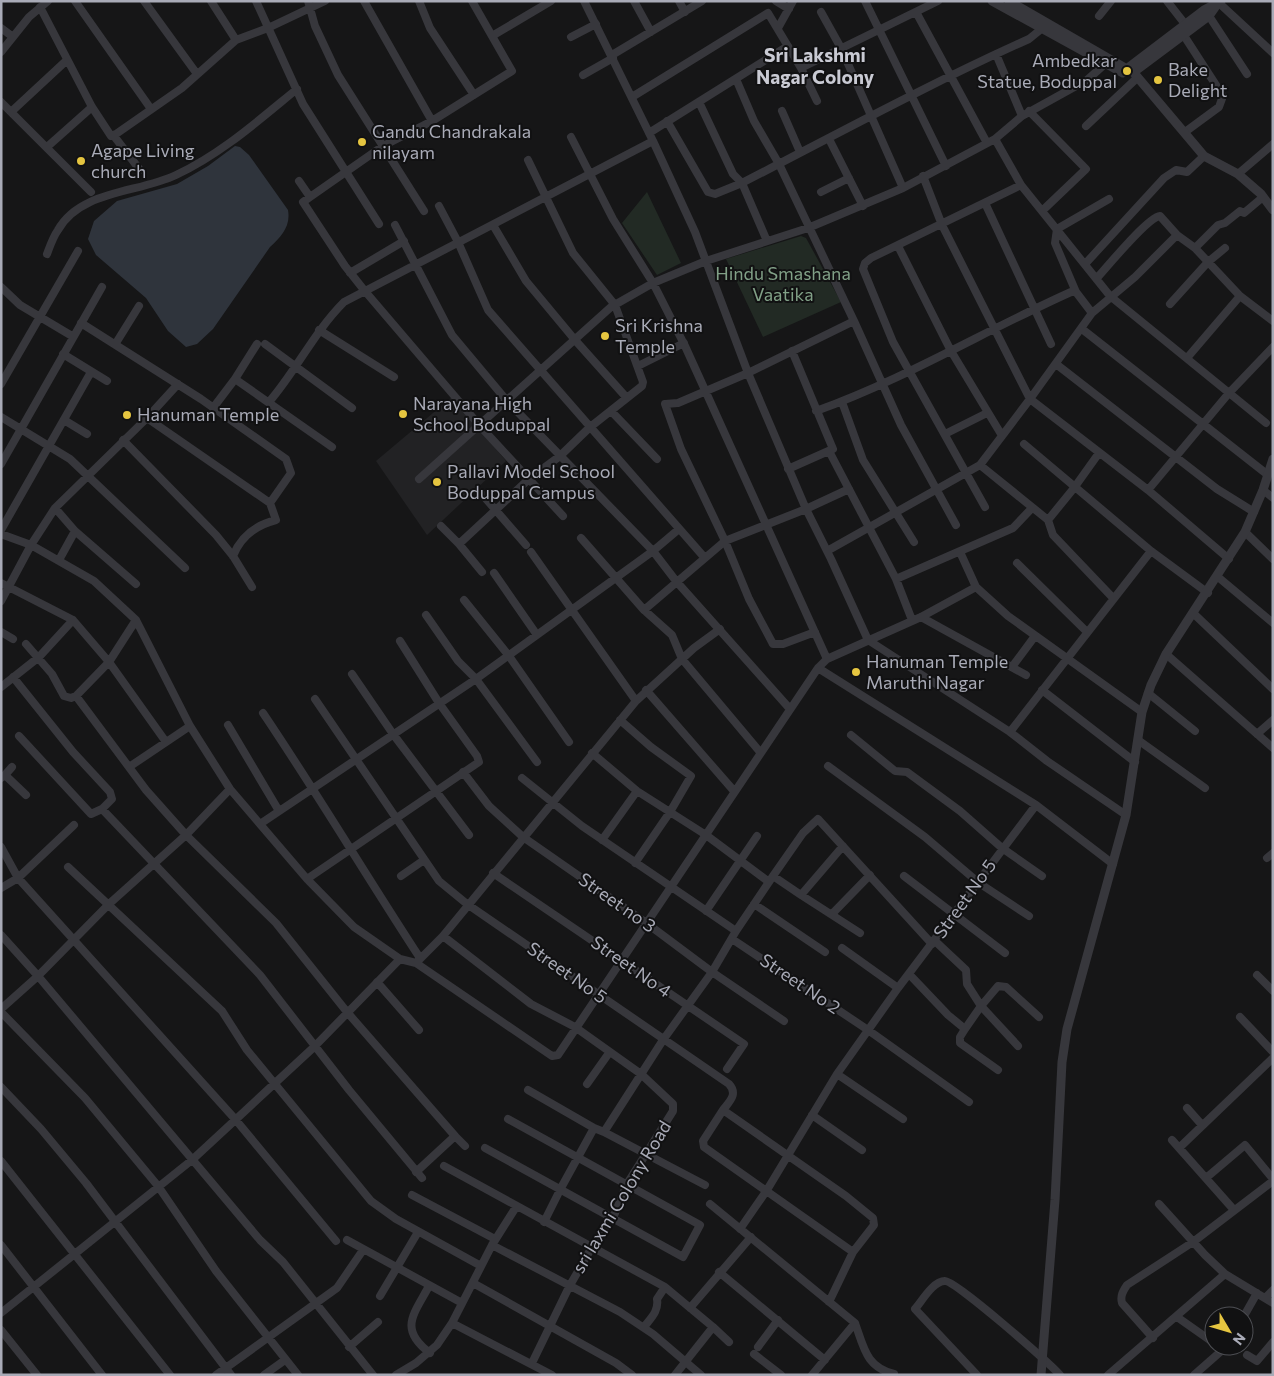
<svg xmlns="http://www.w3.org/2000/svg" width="1274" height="1376" font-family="Commissioner,sans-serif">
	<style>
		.built { fill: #222224 }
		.green { fill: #222a24 }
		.water { fill: #2f343c }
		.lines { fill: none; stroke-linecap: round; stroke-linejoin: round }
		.minor { stroke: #37373c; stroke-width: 8 }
		.tertiary { stroke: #37373c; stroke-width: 9 }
		.poi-dot { fill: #e5c540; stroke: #111112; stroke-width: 2 }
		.labels { text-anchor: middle; stroke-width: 4; stroke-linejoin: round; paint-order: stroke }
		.poi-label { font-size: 18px; fill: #a9abb7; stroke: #111112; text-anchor: start }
		.park-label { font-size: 18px; fill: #81a087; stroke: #111112 }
		.street-label { font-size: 18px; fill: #a9abb7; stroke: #111112 }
		.neighbourhood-label { font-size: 19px; font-weight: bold; fill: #c9cad3; stroke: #111112 }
	</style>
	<rect width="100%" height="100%" fill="#161617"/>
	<path class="built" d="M452 397 506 461 427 535 376 461Z"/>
	<path class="green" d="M647 192 681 263 657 275 622 223Z
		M801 236 806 238 841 302 763 337 726 259Z"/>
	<path class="water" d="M235 146 240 147 249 155 288 210C291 226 281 237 270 247L213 329 197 344 186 347 168 331 146 298 96 255 88 239 94 221 117 201 177 184 208 166Z"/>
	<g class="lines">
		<path class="minor" d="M75 1 151 109
			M144 1 197 74
			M211 1 236 40 268 28 325 1
			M256 1 303 104 379 224
			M308 1 315 26 338 75 424 211
			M364 1 432 121
			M419 1 430 28 474 95
			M634 1 651 32
			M679 1 685 12
			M776 1 789 9
			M865 1 946 166
			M1167 1 1185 24
			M1219 3 1273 53
			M40 7 92 107 111 136 116 134 182 88 236 40
			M821 12 841 48 903 188
			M916 12 987 143
			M1099 16 1111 1
			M1209 16 1247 74
			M1 28 13 37
			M778 28 793 1
			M1181 31 1223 96 1219 107 1185 132
			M492 36 551 1
			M571 37 596 24
			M1 52 29 17 48 1
			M996 54 1022 116
			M612 55 702 1
			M801 68 938 1
			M583 75 613 58
			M736 79 754 121 779 164 854 321 748 373 678 403 665 404 681 449 725 541 806 509 849 489
			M632 97 768 13 801 68 817 101
			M1 102 91 192
			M699 102 733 174 742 183C837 134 931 83 1029 39L1045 26
			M782 111 800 152
			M1029 111 1086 169 1042 211
			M11 112 67 60
			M667 121 708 192 715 194 742 183 767 241
			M1086 126 1137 78
			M649 133 788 46
			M114 136 140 170
			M571 137 613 219 653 283 685 346 827 659
			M829 139 863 206
			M995 139 1021 185 1110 296 1266 423
			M653 141 695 232 748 373 806 509 831 559 868 640 1010 732 1047 761 1126 815
			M47 147 92 107
			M1238 174 1273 144
			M299 181 310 197 383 146 432 121 512 71 472 1
			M821 192 849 178
			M310 197 303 202 345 266 364 290 480 426 563 516
			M985 203 1051 344
			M439 206 458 242 488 310 704 557
			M395 225 452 335 507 401 653 551 676 581 790 709
			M493 225 526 281 575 340 626 397
			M1177 235 1135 277 1092 313 1030 399 1148 490 1229 559
			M898 246 951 351 1001 434
			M1195 248 1218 225 1225 223 1240 211 1244 213 1263 197
			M47 254C50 246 53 237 58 230 80 190 139 193 176 175 221 154 259 120 297 89
			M1086 263 1164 178 1176 170 1187 172 1204 156
			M350 273 404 241
			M1097 278C1107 267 1148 217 1160 216L1177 235 1195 248 1240 296 1273 321
			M1 287 20 305 72 336
			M1076 292 1055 243 1057 229 1109 199
			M1170 304 1208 262 1225 248
			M854 321 901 425 956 525
			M81 323 201 399 286 459 291 473 270 503
			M1082 329 1268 475
			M319 330 394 377
			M116 343 139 306
			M265 344 352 408
			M63 354 107 381
			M1187 358 1240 296
			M1056 364 1217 489 1254 512
			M638 366 684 343
			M235 379 257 344
			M1 384 78 251
			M269 402C296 371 314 332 344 302L653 141 584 1
			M842 402 863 460 914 542
			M213 408 235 379 332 447
			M611 411 657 459
			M816 411C905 379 986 330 1071 292H1076L1092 313
			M1 417 70 459 185 568
			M147 418 270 503 276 520C256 525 241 536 233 556
			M64 420 87 434
			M945 434 987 413
			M123 440 216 535 233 556 252 587
			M1024 444 1151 551
			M829 451 896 579 912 620
			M1099 453 1074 488 1048 520 1053 535 1113 598
			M1 464 102 287
			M980 465 1048 520
			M788 469 833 449 792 351
			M419 479 611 307 653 283 706 261 808 228 903 188 995 139 1022 116 1087 80 1105 64
			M1148 490 1229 393 1273 347
			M1263 490 1273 498
			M480 492 526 545
			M985 507 893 342 863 269 865 263 871 258 1021 185
			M55 508 75 531
			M441 526 459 544
			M1 530 91 372
			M1245 532 1273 559
			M1 534 31 545 94 581 136 620 190 726 230 789 307 879 354 927 400 959
			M581 538 644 610 725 541 749 599 773 644H783L815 632
			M827 551 980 465 1030 399 942 225 923 176
			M531 552 636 701
			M960 552 976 587 1008 616 1142 712
			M59 560 75 531 136 584
			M1017 563 1087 632
			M482 572 459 544 529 479 560 456 589 428 642 386 643 382 615 305 573 253 528 160
			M494 573 537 635
			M1218 577 1273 623
			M896 579 1013 528 1032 508
			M1 583 73 620 109 662 166 742
			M464 600 509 656 569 742
			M1 601 31 545 55 508 147 418 178 384
			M644 610 672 635 682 659 760 752
			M1193 613 1273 689
			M426 615 458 661 476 679 537 762
			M921 617 1026 675
			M1 632 13 639
			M26 644 52 674 64 696 71 698 76 696 146 790 186 835 276 923 347 1012 455 1136 416 1172
			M1166 654 1273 748
			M1012 667 1035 636
			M818 668 1036 805 1113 864
			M352 674 393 734 469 835
			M13 677 73 752 110 792 112 799 102 809 91 814 19 736
			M1 687 39 657 73 620
			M646 690 734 791
			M1042 690 1135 762
			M1148 693 1195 731
			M76 696 109 662 136 620
			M315 699 439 881 467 904 729 1084C738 1094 730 1101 723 1110L846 1196 873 1218 874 1225 853 1252 829 1302
			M263 713C317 793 367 877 420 958
			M620 720 651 747 691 776 670 812 635 863
			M228 725 279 811
			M1010 732 1151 551 1208 593
			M1257 734 1273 720
			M851 735 895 771 907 772 960 811 1002 848 1042 876
			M1138 740 1205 788
			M592 753 637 791 706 835 769 882
			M828 766 925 837 979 883 1029 916
			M129 767 190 726
			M463 772 489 806 523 837 645 922 712 972 784 1021
			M5 775 12 767
			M1 778 5 775 26 795
			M522 778 582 826 736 931
			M102 809 260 975 349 1090 422 1178
			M260 824 476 679 653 551 679 529
			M602 840 637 791
			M1 847 18 878 235 1119 336 1241
			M1267 858 1273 853
			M68 867 222 1011 247 1050 371 1201 396 1219 481 1266
			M493 873 744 1044 727 1069
			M401 876 424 860
			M773 876 801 895 843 846
			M904 876 1005 953
			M307 879 479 762 477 756 439 703 400 641
			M1 888 18 878 74 825
			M801 895 860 933
			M754 904 825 952
			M706 911 757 836
			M832 914 870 875
			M1 935 38 976 260 1240 283 1262 373 1375
			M443 936 531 1004 575 1027 641 1074 673 1104V1111L627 1184 613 1218 592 1247 569 1287 532 1363
			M732 939 868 1030 969 1102
			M935 941 966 970 967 984 981 1006 1018 1046
			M842 948 898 988
			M416 963 552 1056 558 1055 818 668 827 659 921 617 976 587
			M909 974 948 1015 965 1029 981 1006 998 986 1006 987 1039 1017
			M1257 975 1273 991
			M377 982 419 1030
			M1 1009 38 976 109 904 186 835 230 789
			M1 1012 85 1098 158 1186 216 1271 298 1375
			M1240 1017 1273 1052
			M965 1029 960 1037V1043L998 1070
			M587 1084 609 1053
			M1 1087 41 1129 86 1183 231 1375
			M528 1090 594 1128 604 1132 663 1040 712 972 736 931 773 876 803 833 818 819 932 944
			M1187 1108 1202 1125
			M723 1110 703 1141 704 1147 853 1252
			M812 1115 862 1150
			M903 1119 837 1074 898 988 1036 805
			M604 1132 705 1185
			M455 1136 465 1146
			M1172 1140 1234 1210
			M485 1148 683 1257 700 1225 508 1119
			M1179 1148 1273 1058
			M1 1161 170 1375
			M444 1166 665 1287 713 1327 675 1375
			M1206 1178 1245 1145 1273 1179
			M412 1195 495 1239
			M710 1204 855 1323
			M1159 1204 1205 1255 1225 1274
			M544 1222 561 1188 594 1128
			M740 1229 767 1190 837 1074
			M347 1240 462 1303
			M1 1245 102 1375
			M492 1245 620 1312 653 1334 701 1375
			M719 1272 825 1360
			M473 1283 616 1363 632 1375
			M429 1286C414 1314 398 1329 430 1353
			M380 1296 418 1232
			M1265 1298 1273 1290
			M690 1308 751 1237
			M1 1313 192 1160 314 1047 400 959 416 963 443 936 636 701 694 648 720 629
			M1244 1316 1257 1293
			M1177 1317 1214 1343
			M452 1323 552 1375
			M644 1327C651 1318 659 1311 657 1299L665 1287
			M713 1327 729 1342
			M1 1330 37 1375
			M1153 1338 1122 1303C1120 1296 1123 1291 1127 1285L1193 1242 1273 1181
			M349 1347 378 1322
			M758 1347 778 1320
			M754 1354 781 1375
			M1247 1355 1257 1361 1273 1342
			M216 1375 337 1288 363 1250
			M264 1375 285 1360
			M396 1375 416 1363 437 1345 452 1323 492 1245 516 1207
			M812 1375 855 1323C864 1348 866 1367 894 1374
			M977 1375 915 1309C922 1301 933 1281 945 1281 955 1280 1048 1362 1060 1375
			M1108 1375 1225 1274 1273 1303
			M1194 1375 1227 1346"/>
		<path class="tertiary" d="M992 1 1123 73
			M1009 1 1125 68
			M1129 67 1204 10 1221 1
			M1134 72 1209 16 1216 6
			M1134 73 1204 156 1238 174 1261 194 1273 210
			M1041 1375 1055 1200 1062 1062 1067 1029 1126 815 1142 712 1151 685 1166 654 1245 532 1263 490 1273 459"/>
	</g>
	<g class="poi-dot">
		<circle cx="1127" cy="71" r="5"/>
		<circle cx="1158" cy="80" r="5"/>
		<circle cx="362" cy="142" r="5"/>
		<circle cx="81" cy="161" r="5"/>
		<circle cx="605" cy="336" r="5"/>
		<circle cx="403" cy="414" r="5"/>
		<circle cx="127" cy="415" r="5"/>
		<circle cx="437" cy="482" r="5"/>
		<circle cx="856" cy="672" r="5"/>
	</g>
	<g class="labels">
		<g class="poi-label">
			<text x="1117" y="67" text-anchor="end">Ambedkar<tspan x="1117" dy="21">Statue, Boduppal</tspan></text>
			<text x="1168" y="76">Bake<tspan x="1168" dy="21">Delight</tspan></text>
			<text x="372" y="138">Gandu Chandrakala<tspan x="372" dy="21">nilayam</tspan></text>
			<text x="91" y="157">Agape Living<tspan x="91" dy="21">church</tspan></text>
			<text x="615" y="332">Sri Krishna<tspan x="615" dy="21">Temple</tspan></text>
			<text x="413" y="410">Narayana High<tspan x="413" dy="21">School Boduppal</tspan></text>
			<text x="137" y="421">Hanuman Temple</text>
			<text x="447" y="478">Pallavi Model School<tspan x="447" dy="21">Boduppal Campus</tspan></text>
			<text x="866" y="668">Hanuman Temple<tspan x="866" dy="21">Maruthi Nagar</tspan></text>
		</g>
		<g class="park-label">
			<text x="783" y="280">Hindu Smashana<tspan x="783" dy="21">Vaatika</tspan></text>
		</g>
		<g class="street-label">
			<text transform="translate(965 899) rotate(-54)" y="6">Street No 5</text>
			<text transform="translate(617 903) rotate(35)" y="6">Street no 3</text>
			<text transform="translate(631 967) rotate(35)" y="6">Street No 4</text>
			<text transform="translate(567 973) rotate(35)" y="6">Street No 5</text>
			<text transform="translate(800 984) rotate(34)" y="6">Street No 2</text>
			<text transform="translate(622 1197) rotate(-59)" y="6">sri laxmi Colony Road</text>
		</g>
		<g class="neighbourhood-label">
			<text x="815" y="62">Sri Lakshmi<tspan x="815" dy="22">Nagar Colony</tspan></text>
		</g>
	</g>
	<rect width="1274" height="1376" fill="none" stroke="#a9abb7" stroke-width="5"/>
	<g transform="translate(1229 1331) rotate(128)"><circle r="24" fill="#111112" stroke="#4e4f54"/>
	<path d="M0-4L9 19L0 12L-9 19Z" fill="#e5c540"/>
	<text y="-8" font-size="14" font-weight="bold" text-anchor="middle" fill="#a9abb7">N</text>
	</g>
</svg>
